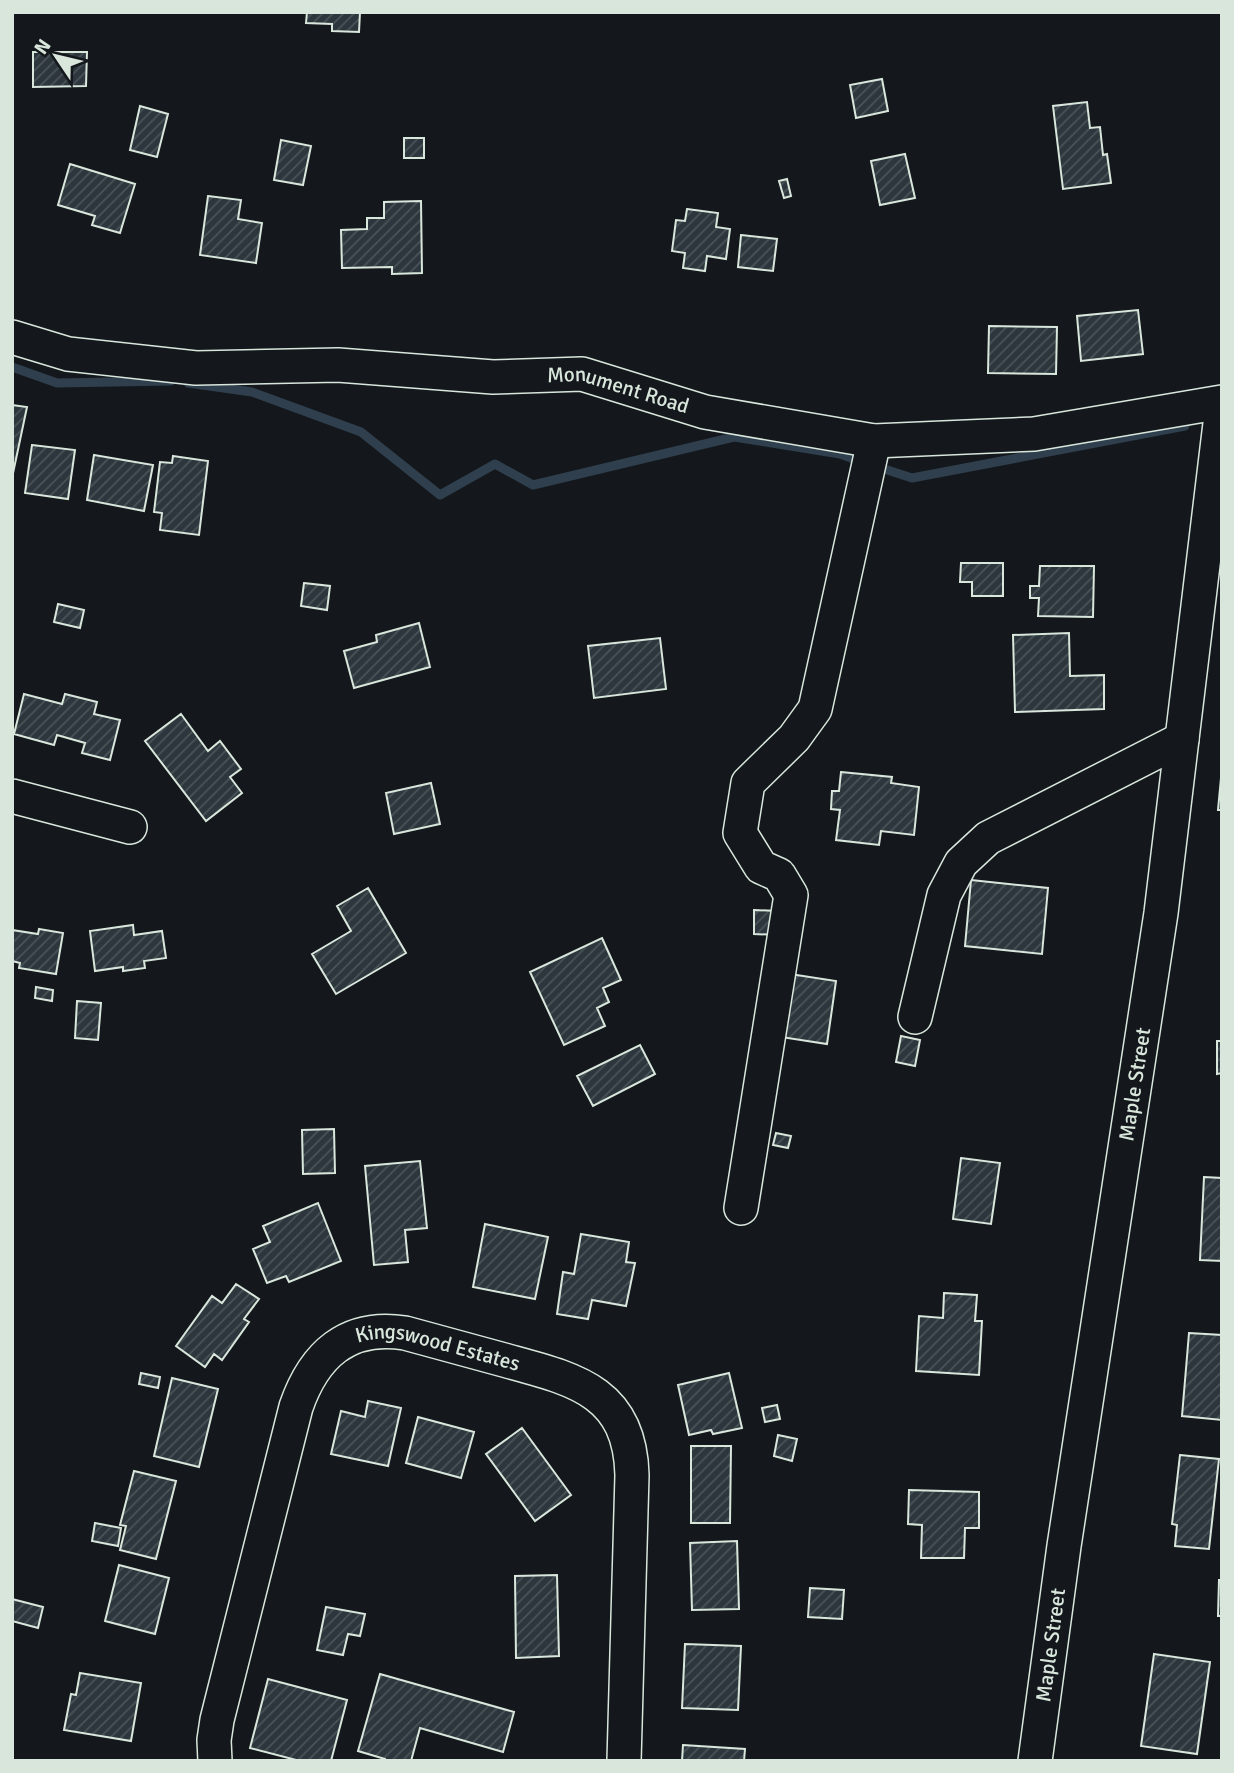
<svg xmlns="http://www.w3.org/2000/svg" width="1234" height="1773" font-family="Signika,sans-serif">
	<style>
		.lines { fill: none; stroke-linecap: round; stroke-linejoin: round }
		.stream { stroke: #2f3f4d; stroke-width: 9 }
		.building { fill: url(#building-hatch); stroke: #d8e6dc; stroke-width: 2 }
		.minor-casing { stroke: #d8e6dc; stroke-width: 36 }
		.minor { stroke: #14181c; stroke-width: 33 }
		.labels { text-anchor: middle; stroke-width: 5; stroke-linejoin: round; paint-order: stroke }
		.street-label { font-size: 21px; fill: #d8e6dc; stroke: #14181c }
	</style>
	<defs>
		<pattern id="building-hatch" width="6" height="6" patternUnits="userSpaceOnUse" patternTransform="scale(1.75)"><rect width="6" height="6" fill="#2c363c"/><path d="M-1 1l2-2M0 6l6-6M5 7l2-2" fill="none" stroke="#4a5358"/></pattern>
	</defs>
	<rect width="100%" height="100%" fill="#14181c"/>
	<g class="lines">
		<path class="stream" d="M12 367 57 383 171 381
			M188 383 252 392 361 432 440 495 495 464 533 485 734 437 840 454 862 462
			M875 466 912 478 1185 426"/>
	</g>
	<path class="building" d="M307 12H360L359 32 332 31V24L306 23Z
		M33 52H87L86 86 33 87Z
		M882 79 888 111 856 118 850 85Z
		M1087 102 1090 128 1100 127 1103 155 1107 154 1111 183 1063 189 1053 106Z
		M140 106 168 114 157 157 130 150Z
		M404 138H424V158H404Z
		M281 140 311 146 303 185 274 180Z
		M905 154 915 198 880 205 871 161Z
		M70 164 135 184 120 233 92 225 95 216 58 205Z
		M787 179 791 196 784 198 779 181Z
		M208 196 241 200 238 219 262 223 256 263 200 255Z
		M421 201 422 273 392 274V267L342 268 341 230 367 229V218H384V202Z
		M687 209 718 213 716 227 730 229 726 259 707 256 705 271 683 268 685 253 672 251 676 220 685 221Z
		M741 235 777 239 773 271 738 267Z
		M1138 310 1143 354 1081 361 1077 316Z
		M989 326 1057 327 1056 374 988 373Z
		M12 405 27 407 12 478Z
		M32 445 75 450 68 499 25 493Z
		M94 455 153 465 144 511 87 500Z
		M173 456 208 461 199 535 160 530 162 513 154 512 160 462 172 463Z
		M961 563H1003V596H972V582H960Z
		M1040 566H1094L1093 617 1038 616 1039 598H1030V586H1039Z
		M304 583 330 586 327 610 301 606Z
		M58 604 84 610 80 628 54 622Z
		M419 623 430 667 354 688 344 651 377 642 376 635Z
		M1069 633 1070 676 1104 675V709L1015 712 1013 635Z
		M660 638 666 689 594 698 588 646Z
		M24 694 62 704 65 694 97 702 94 714 120 720 110 760 82 753 85 743 57 735 54 745 14 734Z
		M181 714 208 751 220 741 241 769 230 777 242 793 206 821 145 741Z
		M841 772 892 777 891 783 919 787 914 835 881 831 879 845 836 840 840 810 831 809 832 791H839Z
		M1221 778H1222V810H1218Z
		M431 783 440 824 394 834 386 793Z
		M971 880 1048 888 1042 954 965 946Z
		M368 888 406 953 336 994 312 954 351 931 337 906Z
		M754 910 777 911V935L754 934Z
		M133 925 134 935 162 931 166 958 144 961 145 968 123 971V967L95 971 90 931Z
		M39 929 63 933 56 974 19 968 20 963 12 961V930L38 934Z
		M602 938 621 980 603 988 609 1002 597 1008 605 1026 564 1045 530 972Z
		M790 974 836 981 827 1044 781 1037Z
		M36 987 53 990 52 1001 35 998Z
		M77 1001 101 1003 98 1040 75 1038Z
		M901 1036 920 1040 915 1066 896 1062Z
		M1217 1041H1222V1073L1217 1074Z
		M640 1045 655 1074 593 1106 577 1076Z
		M334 1129 335 1173 303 1174 302 1130Z
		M776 1133 791 1136 788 1148 773 1145Z
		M961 1158 1000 1163 991 1224 953 1219Z
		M420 1161 427 1228 405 1230 408 1262 374 1265 365 1166Z
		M1204 1177 1222 1178V1261L1200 1260Z
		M318 1203 341 1261 289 1282 286 1276 267 1283 253 1249 270 1242 263 1226Z
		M485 1224 548 1237 535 1299 473 1287Z
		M581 1234 629 1242 626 1262 635 1263 626 1306 592 1300 588 1319 557 1314 563 1272 574 1274Z
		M236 1284 259 1299 244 1319 249 1322 222 1360 214 1354 205 1367 176 1346 212 1296 222 1303Z
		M944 1293 977 1295 975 1321H982L979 1375 916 1371 919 1316 943 1318Z
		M1189 1333 1222 1335V1420L1182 1416Z
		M141 1373 160 1377 158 1388 139 1384Z
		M729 1373 742 1428 713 1434 711 1430 689 1435 678 1385Z
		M172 1378 218 1389 199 1467 154 1456Z
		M368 1401 401 1408 388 1466 331 1454 341 1411 365 1417Z
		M777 1405 780 1419 765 1422 762 1408Z
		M418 1417 474 1432 461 1478 406 1463Z
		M522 1428 571 1495 535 1521 486 1454Z
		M778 1435 797 1439 792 1461 774 1456Z
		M691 1446H731L730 1523H691Z
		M1180 1455 1219 1459 1209 1549 1175 1546 1177 1525 1172 1524Z
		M134 1471 176 1481 156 1559 120 1550 126 1526 120 1525Z
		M909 1490 979 1492V1528H965L964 1558H921L922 1525 908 1524Z
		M95 1523 121 1528 118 1546 92 1541Z
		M737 1541 739 1609 692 1610 690 1543Z
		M119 1565 169 1578 155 1634 105 1621Z
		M557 1575 559 1656 516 1658 515 1576Z
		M1219 1580H1222V1616H1218Z
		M810 1588 844 1590 842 1619 808 1617Z
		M12 1599 43 1607 38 1628 12 1621Z
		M326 1607 365 1614 360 1636 348 1634 343 1655 317 1650Z
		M685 1644 741 1646 738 1710 682 1708Z
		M1154 1654 1210 1662 1197 1754 1141 1746Z
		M80 1673 141 1683 131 1741 64 1730 71 1694 76 1695Z
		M380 1674 514 1712 503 1752 420 1728 411 1761H385V1759L358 1751Z
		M268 1679 347 1700 331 1761H300L250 1748Z
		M683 1745 745 1749 744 1761H682Z"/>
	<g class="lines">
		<g class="minor-casing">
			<g id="minor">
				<path id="s1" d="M12 337 68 354 196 368 338 365 493 377 582 374 705 412 874 441 1034 434 1222 402"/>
				<path d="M12 796 130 827"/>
				<path d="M915 1017 944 895 961 863 988 838 1182 739"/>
				<path d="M741 1208 791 895 779 875 761 867 740 833 748 783 794 738 815 709 874 441"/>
				<path id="s2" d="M215 1761 214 1740 217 1720 296 1407C314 1355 347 1324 405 1333 438 1342 471 1351 504 1360 573 1379 630 1390 632 1475L624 1761"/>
				<path id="s3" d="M1035 1761 1064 1546 1161 913 1222 407"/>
			</g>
		</g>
		<use href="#minor" class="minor"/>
	</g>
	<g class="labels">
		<g class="street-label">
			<text dy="7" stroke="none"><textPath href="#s1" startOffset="612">Monument Road</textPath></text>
			<text dy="7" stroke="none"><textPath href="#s3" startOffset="684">Maple Street</textPath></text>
			<text dy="7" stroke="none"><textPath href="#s2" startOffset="544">Kingswood Estates</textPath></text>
			<text dy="7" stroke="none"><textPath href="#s3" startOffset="117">Maple Street</textPath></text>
		</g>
	</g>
	<rect width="1234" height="1773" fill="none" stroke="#d8e6dc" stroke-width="28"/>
	<g transform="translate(56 56) rotate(305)" stroke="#14181c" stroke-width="5" paint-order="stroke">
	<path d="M0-5L12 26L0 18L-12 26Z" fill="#d8e6dc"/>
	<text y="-10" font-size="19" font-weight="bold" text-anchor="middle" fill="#d8e6dc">N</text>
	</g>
</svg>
